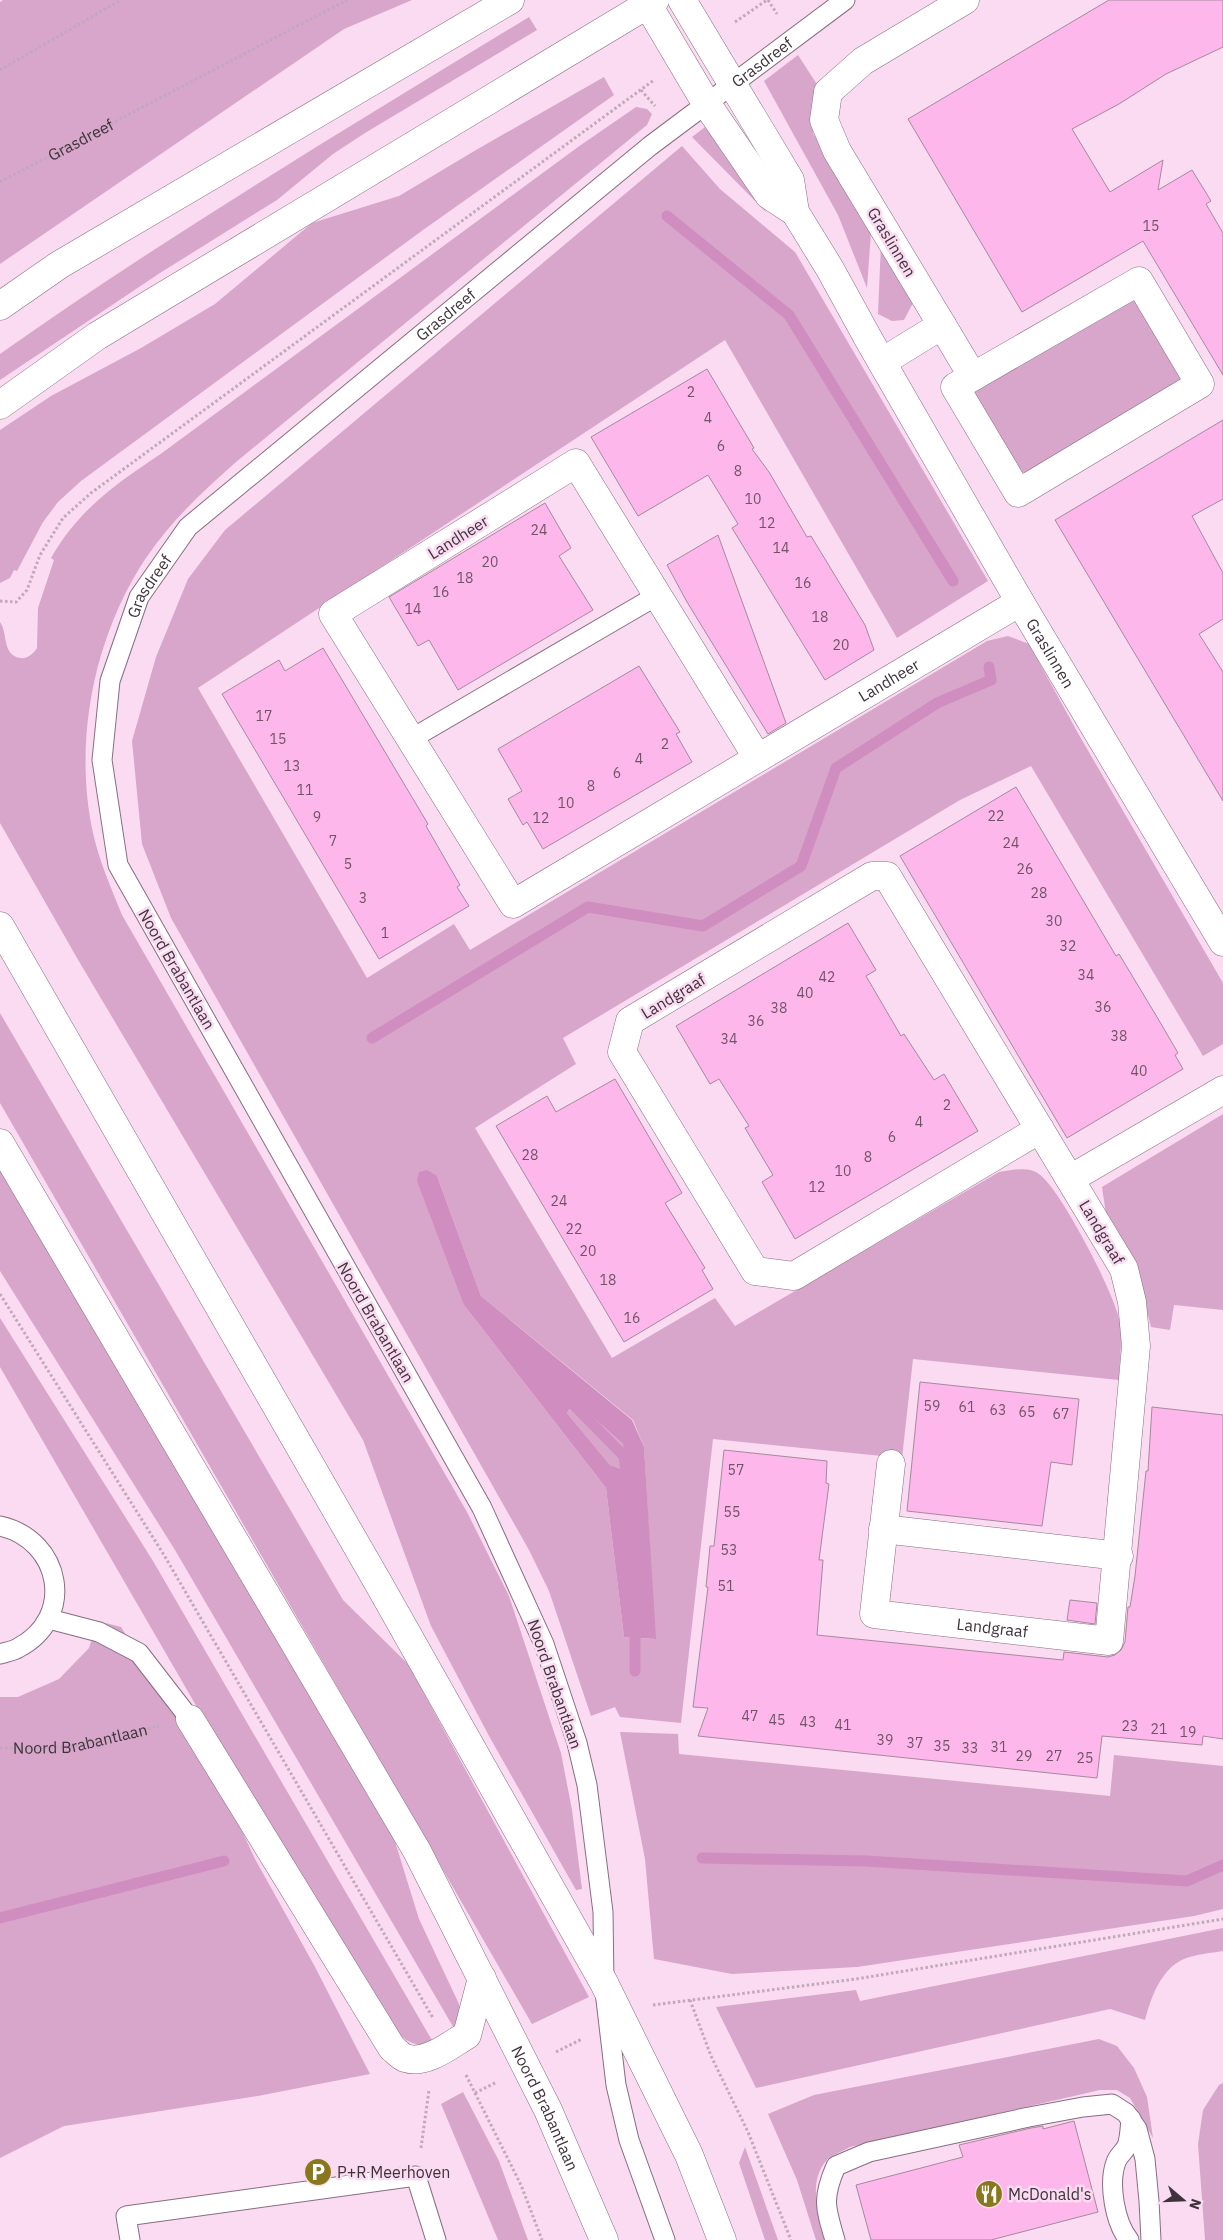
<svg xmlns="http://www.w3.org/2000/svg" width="1223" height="2240" font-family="'IBM Plex Sans',sans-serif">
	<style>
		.green { fill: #d8a6cb; fill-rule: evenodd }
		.water { fill: #d08dbf; fill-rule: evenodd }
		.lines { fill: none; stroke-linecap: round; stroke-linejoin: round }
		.stream { stroke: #d08dbf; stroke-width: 11 }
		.building { fill: #feb7eb; stroke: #a6899e }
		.service-casing { stroke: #886d81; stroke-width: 21 }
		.pedestrian-casing { stroke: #886d81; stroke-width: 29 }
		.minor-casing { stroke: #886d81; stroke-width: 29 }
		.secondary-casing { stroke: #886d81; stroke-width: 29 }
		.path { stroke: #c1a8ba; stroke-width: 3; stroke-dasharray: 2.5 2.5; stroke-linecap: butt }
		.service { stroke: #fff; stroke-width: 19 }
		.pedestrian { stroke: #fff; stroke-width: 28 }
		.minor { stroke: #fff; stroke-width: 28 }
		.secondary { stroke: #fff; stroke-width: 28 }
		.labels { text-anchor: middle; stroke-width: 5; stroke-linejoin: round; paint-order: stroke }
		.number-label { font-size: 14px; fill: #6f5467 }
		.street-label { font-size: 16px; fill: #3f333b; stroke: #fadbf1 }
		.poi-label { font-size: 16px; fill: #3f333b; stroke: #fadbf1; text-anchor: start }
	</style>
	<rect width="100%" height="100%" fill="#fadbf1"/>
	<path class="green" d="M3 0H412L344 29 0 264V2Z
		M529 17 537 30 365 133 333 154 277 200 160 273 0 380V354C171 233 351 126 529 17Z
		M798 55 818 86 812 107 813 133 871 232 867 288 838 215 764 81Z
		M604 77 614 95 423 230 81 481 58 502 43 522 17 571 14 570 10 578 0 583V430L51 396 141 348 215 304 312 223 399 196 476 150Z
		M636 107 647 109 652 114 647 125 236 462C203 491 171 521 146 558 94 636 73 741 93 833 99 860 111 888 122 915L467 1512 509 1596 561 1753 572 1810 582 1889 576 1890 489 1736 431 1626 363 1440 77 958 0 823V622C8 633 2 655 20 658 28 659 33 654 37 648L38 608 54 560 51 558C79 509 116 484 162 453L578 147Z
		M709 124 767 213 692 137Z
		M682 146 720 189 795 252 988 581 897 638 725 340 198 688 367 978 454 924 470 950 987 641 1008 636 1029 644 1079 735 1223 983V1044L1203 1056 1031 766 960 800 563 1038 576 1064 475 1128 612 1358 715 1298 735 1326 999 1172C1011 1170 1029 1166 1039 1174 1060 1188 1116 1296 1120 1323 1123 1341 1119 1362 1119 1380L913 1359 902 1458 713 1439 681 1723 620 1717 615 1707 591 1716 549 1591 529 1550 171 918 142 844 132 741 156 657 188 579 225 530ZM437 1176 481 1296 633 1420 644 1447 655 1639 624 1637 606 1488 464 1305Z
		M881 244 915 299 904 320 892 321 878 314Z
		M1130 296 1141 301 1183 377 1172 391 1029 473 1014 471 974 397 975 384Z
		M0 1013 343 1600 408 1664 589 1997 532 2024 0 1103Z
		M1223 1114V1310L1174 1305 1170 1330 1151 1327 1134 1261 1106 1214 1102 1187Z
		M0 1170 393 1835 419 1919 459 2004 461 2019 455 2030 175 1550 0 1271Z
		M0 1318 153 1561 433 2042C419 2046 411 2045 400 2035L205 1721 0 1367Z
		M575 1401 623 1444 624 1460 621 1469 610 1465 567 1413Z
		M98 1621 121 1627 229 1803 255 1859 314 1965 370 2074 258 2096 64 2126 0 2158V1697H18L59 1679 89 1648Z
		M620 1732 678 1734 679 1754 1110 1796 1114 1755 1223 1766V1909L1194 1916 857 1967 732 1974 654 1959 645 1859Z
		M1223 1928V1951C1211 1953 1196 1954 1184 1959 1161 1969 1151 1997 1145 2020L1110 2009 756 2088 716 2007 856 1990 860 2001Z
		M1099 2039 1117 2046 1134 2068 1147 2097 1153 2138 1130 2098 1117 2090H1100L850 2147C844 2151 831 2155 826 2161 807 2183 819 2216 827 2240H816L797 2180 768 2114 814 2095Z
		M1223 2083V2240H1205L1198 2144 1203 2110 1219 2085Z
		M463 2092 499 2161 528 2240H498L441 2104Z
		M745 2147 778 2240H765L739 2163Z"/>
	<path class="water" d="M427 1170 437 1176 481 1296 632 1420 644 1447 656 1639 624 1637 606 1488 464 1305 417 1181 419 1172ZM575 1401 623 1444 624 1460 621 1469 610 1465 567 1413Z"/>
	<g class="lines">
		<path class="stream" d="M667 216 789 315 953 581
			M372 1038 588 907 703 926 801 866 836 768 937 703 991 680 989 667
			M563 1394 624 1456 626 1471
			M635 1671V1621
			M702 1858 866 1861 1187 1881 1223 1865
			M0 1918 224 1861"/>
	</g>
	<path class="building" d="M1109 0H1223V47L1166 74 1119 104 1072 129 1110 192 1163 160 1158 190 1192 170 1211 201 1206 204 1223 233V375L1143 241 1022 312 908 119Z
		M707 369 754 448 752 449 769 472 807 537 811 536 865 625 874 650 825 680 732 528 738 524 708 475 638 516 591 437Z
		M1223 420V499L1192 516 1223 573V619L1199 634 1223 672V801L1055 520Z
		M545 503 571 548 559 556 593 610 458 690 429 640 418 646 389 597Z
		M718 535 786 723 768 734 687 602 667 565Z
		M323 648 428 824 426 826 460 885 457 887 469 906 379 959 222 694 279 660 285 671Z
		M639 666 680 732 676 734 692 762 543 849 527 822 523 825 508 799 522 791 498 749Z
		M1016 787 1116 956 1119 954 1157 1017 1178 1053 1175 1055 1183 1069 1067 1138 900 856Z
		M848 923 876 970 866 976 901 1036 904 1034 934 1080 944 1074 978 1131 795 1239 762 1182 773 1175 745 1128 749 1126 719 1079 710 1084 676 1026Z
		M615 1079 682 1193 665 1203 705 1268 702 1270 713 1289 624 1342 496 1126 547 1096 556 1112Z
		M920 1382 1079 1399 1072 1465 1051 1462 1042 1526 907 1511Z
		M1152 1407 1223 1415V1739L1203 1736 1202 1745 1102 1736 1097 1778 698 1736 708 1708 693 1707 708 1587H706L708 1567 710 1546H714L724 1450 827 1461 826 1483 829 1484 819 1560H823L817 1635 1063 1660 1064 1652 1108 1657 1115 1655 1121 1650 1125 1642 1128 1607H1130L1135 1576 1146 1471H1148Z
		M1070 1600 1097 1603 1095 1624 1067 1620Z
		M1074 2121 1098 2212 991 2240H871L856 2185 963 2157 959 2145 1031 2128 1043 2126V2129Z"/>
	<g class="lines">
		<g class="service-casing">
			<g id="service">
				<path d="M411 739 658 595"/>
				<path d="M0 1526C62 1540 76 1618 18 1648 13 1651 6 1652 0 1654"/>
				<path d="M49 1619 99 1632 139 1653 190 1719"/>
				<path d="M130 2240 126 2216 416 2176 436 2240"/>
				<path id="s3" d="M665 2240 629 2140 616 2085 604 1983 603 1912 587 1785 577 1743 544 1644 482 1508 118 865 102 760 110 681 139 597 188 527 650 146 845 0"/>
				<path d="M835 2240C825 2207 822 2198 836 2166L869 2152 1029 2117 1083 2107 1112 2104 1126 2113 1137 2129 1145 2159 1149 2201 1151 2240"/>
				<path d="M1129 2240C1115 2223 1108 2184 1116 2162 1118 2156 1124 2152 1127 2146 1130 2138 1130 2128 1131 2119"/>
			</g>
		</g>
		<g class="pedestrian-casing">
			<path id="pedestrian" d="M1139 281 1200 384 1018 493 955 387Z
				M942 325 973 377"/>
		</g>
		<g class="minor-casing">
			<g id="minor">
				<path d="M645 0 706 103 769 195 795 212"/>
				<path id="s4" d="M682 0 790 180 795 212 830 269 869 340 1020 602 1223 942"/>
				<path d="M882 362 942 325 837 151 824 120 828 92 863 61 965 0"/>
				<path id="s5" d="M757 757 576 463 333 614 513 904 1020 602"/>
				<path d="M1070 1179 1223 1090"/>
				<path id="s6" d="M891 1464 874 1614 1109 1641 1136 1346 1132 1302 1124 1269 887 876H872L630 1021 622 1052 755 1271 794 1276 1040 1129"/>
				<path d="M883 1529 1119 1556"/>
				<path d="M190 1719 392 2048C396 2051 400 2056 405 2058 426 2065 450 2045 467 2035L482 1978"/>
			</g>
		</g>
		<g class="secondary-casing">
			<g id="secondary">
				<path d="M0 306 59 265 510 0"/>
				<path d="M0 405 97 336 655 0"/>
				<path d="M0 926 380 1586 604 1983 689 2155 722 2240"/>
				<path id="s7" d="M0 1143 417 1851 548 2110 604 2240"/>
			</g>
		</g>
		<g class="path">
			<path d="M768 0 777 14"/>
			<path d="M735 22 767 0"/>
			<path d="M0 70 121 0"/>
			<path d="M641 90 655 106"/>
			<path id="s1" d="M0 182 347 0"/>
			<path d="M0 601 16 602 27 590 40 555 63 518 91 493 654 80"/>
			<path d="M0 1294 164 1555 433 2018"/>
			<path id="s2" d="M0 1748 69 1747 159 1726"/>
			<path d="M690 2000 711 2056 748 2132 791 2240"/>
			<path d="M653 2005 856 1979 1223 1919"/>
			<path d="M556 2052 582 2039"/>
			<path d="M466 2075 521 2185 542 2240"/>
			<path d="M475 2093 497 2082"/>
			<path d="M421 2148 429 2090"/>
		</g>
		<use href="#service" class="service"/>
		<use href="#pedestrian" class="pedestrian"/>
		<use href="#minor" class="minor"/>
		<use href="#secondary" class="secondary"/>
	</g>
	<defs>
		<g id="parking-disc" transform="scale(1.4375)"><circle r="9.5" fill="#88771c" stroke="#fadbf1"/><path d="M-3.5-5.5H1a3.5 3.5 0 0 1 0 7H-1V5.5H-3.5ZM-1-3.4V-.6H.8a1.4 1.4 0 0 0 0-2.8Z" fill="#fff"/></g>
		<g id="restaurant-disc" transform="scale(1.4375)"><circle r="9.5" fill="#88771c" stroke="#fadbf1"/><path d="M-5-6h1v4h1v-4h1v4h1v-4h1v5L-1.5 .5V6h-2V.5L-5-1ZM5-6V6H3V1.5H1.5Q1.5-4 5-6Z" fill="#fff"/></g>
	</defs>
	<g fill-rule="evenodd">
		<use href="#parking-disc" x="318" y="2172"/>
		<use href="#restaurant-disc" x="989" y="2194"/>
	</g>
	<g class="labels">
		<g class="number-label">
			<text x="1151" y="231">15</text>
			<text x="691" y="397">2</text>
			<text x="708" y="423">4</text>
			<text x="721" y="451">6</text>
			<text x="738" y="476">8</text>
			<text x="753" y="504">10</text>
			<text x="767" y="528">12</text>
			<text x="539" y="535">24</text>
			<text x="781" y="553">14</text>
			<text x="490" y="567">20</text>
			<text x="465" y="583">18</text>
			<text x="803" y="588">16</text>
			<text x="441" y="597">16</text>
			<text x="413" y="614">14</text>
			<text x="820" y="622">18</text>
			<text x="841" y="650">20</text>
			<text x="264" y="721">17</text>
			<text x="278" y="744">15</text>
			<text x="665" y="749">2</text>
			<text x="639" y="764">4</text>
			<text x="292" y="771">13</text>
			<text x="617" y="778">6</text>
			<text x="591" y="791">8</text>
			<text x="305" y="795">11</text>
			<text x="566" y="808">10</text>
			<text x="996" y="821">22</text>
			<text x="317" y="822">9</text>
			<text x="541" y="823">12</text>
			<text x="333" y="846">7</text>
			<text x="1011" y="848">24</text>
			<text x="348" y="869">5</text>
			<text x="1025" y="874">26</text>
			<text x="1039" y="898">28</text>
			<text x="363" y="903">3</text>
			<text x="1054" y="926">30</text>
			<text x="385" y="938">1</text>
			<text x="1068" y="951">32</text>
			<text x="1086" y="980">34</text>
			<text x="827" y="982">42</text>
			<text x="805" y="998">40</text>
			<text x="1103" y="1012">36</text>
			<text x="779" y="1013">38</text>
			<text x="756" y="1026">36</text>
			<text x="1119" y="1041">38</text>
			<text x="729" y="1044">34</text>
			<text x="1139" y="1076">40</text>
			<text x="947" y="1110">2</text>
			<text x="919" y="1127">4</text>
			<text x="892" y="1142">6</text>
			<text x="530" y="1160">28</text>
			<text x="868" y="1162">8</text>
			<text x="843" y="1176">10</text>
			<text x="817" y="1192">12</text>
			<text x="559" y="1206">24</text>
			<text x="574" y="1234">22</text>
			<text x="588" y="1256">20</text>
			<text x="608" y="1285">18</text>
			<text x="632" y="1323">16</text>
			<text x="932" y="1411">59</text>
			<text x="967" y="1412">61</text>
			<text x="998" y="1415">63</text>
			<text x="1027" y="1417">65</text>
			<text x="1061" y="1419">67</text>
			<text x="736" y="1475">57</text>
			<text x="732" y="1517">55</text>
			<text x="729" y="1555">53</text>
			<text x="726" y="1591">51</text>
			<text x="750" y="1721">47</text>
			<text x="777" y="1725">45</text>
			<text x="808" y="1727">43</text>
			<text x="843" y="1730">41</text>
			<text x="1130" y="1731">23</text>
			<text x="1159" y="1734">21</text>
			<text x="1188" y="1737">19</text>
			<text x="885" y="1745">39</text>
			<text x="915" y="1748">37</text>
			<text x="942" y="1751">35</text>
			<text x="999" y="1752">31</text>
			<text x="970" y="1753">33</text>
			<text x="1024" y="1761">29</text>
			<text x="1054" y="1761">27</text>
			<text x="1085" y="1763">25</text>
		</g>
		<g class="street-label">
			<text dy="6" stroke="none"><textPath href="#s3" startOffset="2599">Grasdreef</textPath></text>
			<text dy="6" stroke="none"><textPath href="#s1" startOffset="91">Grasdreef</textPath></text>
			<text transform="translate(892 242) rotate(59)" y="6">Graslinnen</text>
			<text dy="6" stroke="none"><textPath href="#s3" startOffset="2194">Grasdreef</textPath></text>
			<text transform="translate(458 537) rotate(-32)" y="6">Landheer</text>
			<text dy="6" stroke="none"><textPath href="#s3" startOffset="1789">Grasdreef</textPath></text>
			<text dy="6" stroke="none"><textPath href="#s4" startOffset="752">Graslinnen</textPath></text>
			<text dy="6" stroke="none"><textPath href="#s5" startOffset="1410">Landheer</textPath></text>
			<text transform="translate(177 969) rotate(60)" y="6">Noord Brabantlaan</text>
			<text transform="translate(673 996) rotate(-31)" y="6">Landgraaf</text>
			<text transform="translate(1102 1232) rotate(59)" y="6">Landgraaf</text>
			<text transform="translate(376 1322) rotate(60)" y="6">Noord Brabantlaan</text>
			<text dy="6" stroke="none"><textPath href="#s6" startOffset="270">Landgraaf</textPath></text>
			<text transform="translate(555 1684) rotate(71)" y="6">Noord Brabantlaan</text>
			<text dy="6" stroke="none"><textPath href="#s2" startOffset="81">Noord Brabantlaan</textPath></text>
			<text dy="6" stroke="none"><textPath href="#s7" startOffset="1109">Noord Brabantlaan</textPath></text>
		</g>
		<g class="poi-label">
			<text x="337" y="2178">P+R Meerhoven</text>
			<text x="1008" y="2200">McDonald's</text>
		</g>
	</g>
	<g transform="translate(1183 2200) rotate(109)" stroke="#fadbf1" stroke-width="4" paint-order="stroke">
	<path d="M0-4L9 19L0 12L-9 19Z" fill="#3f333b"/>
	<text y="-8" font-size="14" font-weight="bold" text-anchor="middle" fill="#3f333b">N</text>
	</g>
</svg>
